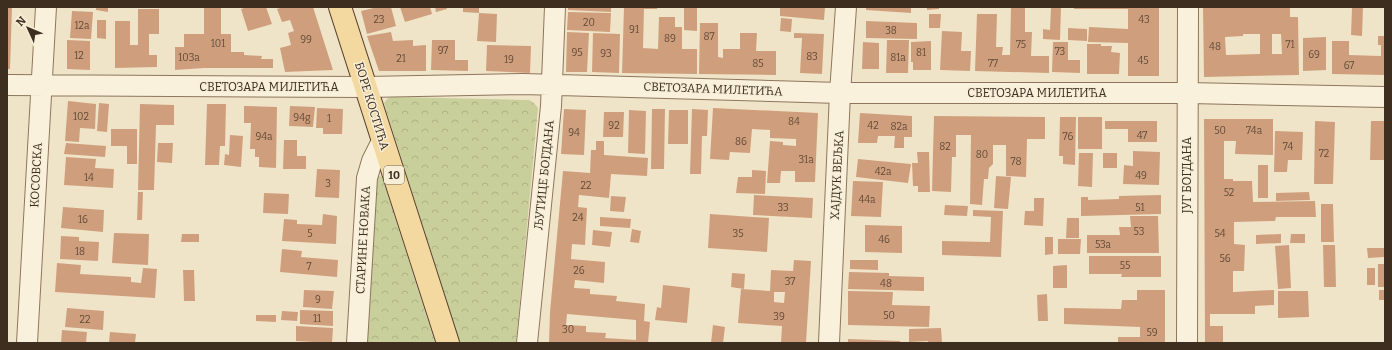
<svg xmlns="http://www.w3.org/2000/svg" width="1392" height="350" font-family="Bitter,serif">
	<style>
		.forest { fill: url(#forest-crowns) }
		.building { fill: #cf9f7d; fill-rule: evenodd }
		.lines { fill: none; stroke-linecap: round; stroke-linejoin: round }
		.street-casing { stroke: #8d765c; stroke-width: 22 }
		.primary-casing { stroke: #5b4430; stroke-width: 24 }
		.street { stroke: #faf1dc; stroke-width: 20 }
		.primary { stroke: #f3d9a0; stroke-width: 22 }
		.labels { text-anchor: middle; stroke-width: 3; stroke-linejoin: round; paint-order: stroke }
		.number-label { font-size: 10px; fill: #624a37 }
		.shield { fill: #f7eed8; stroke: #756857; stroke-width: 1 }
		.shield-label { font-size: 11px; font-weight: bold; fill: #3d2e20 }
		.street-label { font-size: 12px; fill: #3d2e20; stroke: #f7eed8 }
	</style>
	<defs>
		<pattern id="forest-crowns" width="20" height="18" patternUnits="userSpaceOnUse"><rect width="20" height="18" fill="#c9cf9b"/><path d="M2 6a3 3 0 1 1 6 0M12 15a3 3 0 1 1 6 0" fill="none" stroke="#aeb285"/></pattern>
	</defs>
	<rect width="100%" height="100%" fill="#f0e4c8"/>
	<path class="forest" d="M394 97 529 100 534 103 538 108 516 343H459L384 103 388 98Z
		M378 175 382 177 435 343H364L374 177Z"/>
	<path class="building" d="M7 7H12L10 69H7Z
		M96 7H108V12L96 10Z
		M204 7H221V34H231V52H244V55L262 56 261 59H273V68H204L175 70V47H184V34H204Z
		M247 7H266L272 24 248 31 241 9Z
		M283 7H313L333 70 285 72 280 48 291 45 288 33 294 31 290 20 282 22 277 9Z
		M378 7H391L396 26 367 34 361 11Z
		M400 7H430L432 14 405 22Z
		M435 7H447V9L436 12Z
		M463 7H479V13L463 12Z
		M568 7H611V12L568 10Z
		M624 7H657V9H644L643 48 658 49 659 17H675V27H682V49H697V74L622 73Z
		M684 7H697V31L684 30Z
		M780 7H825L824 20 780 16Z
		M866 7H911V13L866 10Z
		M927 7H939V9L927 10Z
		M1011 7H1025V32H1032L1031 56H1049V73L975 71 977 14H997L996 47H1003L1002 55H1010Z
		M1051 7H1061L1060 40 1043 39V29L1050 30Z
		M1074 7H1159V76H1128V43L1088 42 1089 27 1128 29V9H1074Z
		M1203 7H1290V17H1298L1299 75 1204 77ZM1243 34H1260V54L1226 55 1225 37 1243 36ZM1272 34H1281L1282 54H1272Z
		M1352 7H1363L1362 36 1351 35Z
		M138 9H159V34H149V55H157V67L115 68V21H130V45H138Z
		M72 11 93 12 91 39 70 38Z
		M568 12 611 13 610 32 567 30Z
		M479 13 497 14 496 42 477 41Z
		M929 14H941L940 28H929Z
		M781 18 792 19 791 32 780 31Z
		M97 20H106V39L97 38Z
		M866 21 917 23V39L866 38Z
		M700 23H718V57L723 58V49H740V33H757L756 51H776V75L699 74Z
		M1068 28 1087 29V41L1068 40Z
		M942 31 962 32 961 51H971L970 71 940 70Z
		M391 32 393 41 413 40V46L426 45V71H379L367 36Z
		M567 32 589 33 587 72H566Z
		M593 33 620 34 619 73 592 72Z
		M794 33 824 34 822 74 800 73 802 38H794Z
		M1378 36H1385V75L1332 74V41H1349V55L1381 56V45H1378Z
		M1326 37V70L1303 71V38Z
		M67 40 90 41V70L67 69Z
		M432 40H455V60H468V71L431 70Z
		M887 40H909L908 73H886Z
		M931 41V70H913V62H911V42Z
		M863 42 879 43V69H862Z
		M1053 42H1068V60H1080V73L1052 72Z
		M1087 44H1101V46H1112L1111 52 1120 53 1119 74H1087Z
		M487 45 531 46 530 73 486 71Z
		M68 101 96 104 95 129 80 128 79 142 65 141Z
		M99 103 109 104 107 132 97 131Z
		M140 104 174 105V125H156L154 190H138Z
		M207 104H226L225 146H220L219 165H205Z
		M244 106 277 107 276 168 259 167V157H255V149H250L251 123H244Z
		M290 106 315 107 313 127 289 126Z
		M317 108 343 109 342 134H323V128H316Z
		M713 108 818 113 815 182H795V171H781L780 183H767L770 141 783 142V145L796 146V139L770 138V130L752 129 750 153 730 152 729 160 710 159Z
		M564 109 586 110 584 155 561 154Z
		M652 109H665L664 169H651Z
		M692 109 708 110 707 136H702L701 174H690Z
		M629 110 646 111 645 154 628 153Z
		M669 110H688V144H668Z
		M604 112H624L623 137H603Z
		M860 113 912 116V137H904V148H894L895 136H878L877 143H858Z
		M934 116 1045 117V139H1027L1026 177 1006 176V145H993V164L989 168 988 179H984L982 205 970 204 971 135H956V157H952L951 192 932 191Z
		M1060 117H1076L1075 165 1063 164V156H1059Z
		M1078 117H1102V149H1078Z
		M1204 119H1273V155L1235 154 1236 141H1224V179H1233V181H1252L1253 202 1315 201 1316 217H1276L1275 221 1234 222V244L1245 245 1244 271H1233V292L1274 290V305L1255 306V314H1210V326H1223V343H1205Z
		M1105 121H1157V142H1128V129H1105Z
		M1315 121 1335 122 1333 184H1314Z
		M1371 121H1385V160H1370Z
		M111 129H137V164H127V146H111Z
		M1275 131 1303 132 1302 160H1288L1287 172H1274Z
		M230 135 243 136 241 167 224 165 225 154 229 155Z
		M284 140H297V156H306V169H283Z
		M596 141H604V155L648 158 647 176 611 174 609 198 579 195 578 207 587 208 585 245 572 244 571 259 605 262 604 283 575 280 574 288 590 289V294L617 296 616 301 645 304 644 321 650 322 648 343H549L550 312 563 171 590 173 591 150H596ZM567 314 636 320V340L605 338 606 333 586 332V326L566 325Z
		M66 143 106 146 105 157 64 154Z
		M158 143H173L172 163 157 162Z
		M1133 151 1160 152 1159 185 1123 184 1124 165 1133 166Z
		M917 152H929L930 192H918V186H913L912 163H918Z
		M1079 153H1093L1092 187 1078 186Z
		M1103 153H1117V168H1103Z
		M66 157 96 159 95 168 114 169 113 188 64 185Z
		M858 159 911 164 908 183 856 177Z
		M1258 165H1268V198H1258Z
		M317 169 340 170 339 198 315 197Z
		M752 170 766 171 765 194 736 193 738 177H752Z
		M996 176 1011 177 1008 209 994 208Z
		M853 181 883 182 881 217 851 216Z
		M138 192H143L142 220H137Z
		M1309 192 1310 200 1276 201V193Z
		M264 193 289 194 288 214 263 213Z
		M754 195 813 198 812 218 753 215Z
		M1161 195V214L1081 216V197H1088V200L1119 199V196Z
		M611 196 626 197 624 212 610 211Z
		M1034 198H1044L1043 226 1024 225 1025 211H1034Z
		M1321 204H1333L1334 242H1321Z
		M945 205 968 206 967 216 944 215Z
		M63 207 104 210 103 232 61 228Z
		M973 210 1003 211 1001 257 942 255V241L990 242 991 217 973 216Z
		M323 214 337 216 336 244 282 241 284 219 297 220V224L322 225Z
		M710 214 769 218 767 252 708 248Z
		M1130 216H1158L1159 253H1087V235H1120L1119 227H1131Z
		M600 217 631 219 630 228 600 226Z
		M1067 218H1079V238H1066Z
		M865 225 902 226V253L865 252Z
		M632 229 641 231 639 243 630 242Z
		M593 230 612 232 610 247 592 245Z
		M114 233 149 234 148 265 112 263Z
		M182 234H199V242H181Z
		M1281 234V243L1256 244V235Z
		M1291 234H1305V243H1290Z
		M61 236 79 237V241L99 242 98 261 60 259Z
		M1045 237H1053V254L1045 255Z
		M1058 239H1081L1080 254H1058Z
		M1289 245 1291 288 1278 289 1275 246Z
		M1323 245H1335L1336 287H1324Z
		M1367 248H1385V257L1368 258Z
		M282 249 302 251 301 257 338 260 337 277 280 272Z
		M1089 256H1161V277H1121L1122 274H1089Z
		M794 260 811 261 806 343H781L782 326 738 323 741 289 770 291 771 270 793 271ZM774 292H785L784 303 774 302Z
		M850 260H878V270L850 269Z
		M57 263 81 265 80 274 131 277V282L141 283 143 268 157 269 155 298 55 292Z
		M1378 264H1385V287H1378Z
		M1067 265V288H1053V266Z
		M1367 268H1375V285H1367Z
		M183 270H194L195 301H184Z
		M849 272 889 273V276L924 277V291L848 289Z
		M732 273 745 274 744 289 731 287Z
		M663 285 690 288 687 323 655 320 657 307 661 308Z
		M304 290 334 291 332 309 303 307Z
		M1137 290H1165V343H1118V337H1140V327L1064 324V308L1121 309 1122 300H1137Z
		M1379 290H1385V300H1379Z
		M848 291 893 292 892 305 930 306 929 327 848 325Z
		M1278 291H1308L1309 317 1278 318Z
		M1047 294 1048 321H1038L1037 295Z
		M67 308 104 311 103 330 65 327Z
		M300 310 333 311V326L300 324Z
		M282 311 298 312 297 321 281 320Z
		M256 315H276V322L256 321Z
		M713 325 725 327 723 343H711Z
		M296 326 333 328 332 343 296 341Z
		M941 328 942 343H928V341L909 342V329Z
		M62 330 87 332 86 343H61Z
		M110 332 136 334 135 343 109 342Z
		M848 339 900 341V343H848Z"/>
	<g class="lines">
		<g class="street-casing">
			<path id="street" d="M7 85 366 87 523 84 840 93H1188L1385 97
				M27 343 46 7
				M357 343 367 178 372 161 382 141
				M527 343 551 106 555 7
				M829 343 840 93 846 7
				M1187 343 1188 7"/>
		</g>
		<g class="primary-casing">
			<path id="primary" d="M340 7 448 343"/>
		</g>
		<use href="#street" class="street"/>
		<use href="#primary" class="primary"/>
	</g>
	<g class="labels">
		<g class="number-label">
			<text x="379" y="23">23</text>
			<text x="1144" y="23">43</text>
			<text x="589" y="26">20</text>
			<text x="82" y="29">12a</text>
			<text x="634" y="33">91</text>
			<text x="891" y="34">38</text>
			<text x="709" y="40">87</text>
			<text x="670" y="42">89</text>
			<text x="306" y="43">99</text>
			<text x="218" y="47">101</text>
			<text x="1021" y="48">75</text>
			<text x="1290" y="48">71</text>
			<text x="1215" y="50">48</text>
			<text x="443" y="54">97</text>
			<text x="1060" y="55">73</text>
			<text x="577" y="56">95</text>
			<text x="921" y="56">81</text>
			<text x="606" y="57">93</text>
			<text x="1314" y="58">69</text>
			<text x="79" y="59">12</text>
			<text x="812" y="60">83</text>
			<text x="189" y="61">103a</text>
			<text x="898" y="61">81a</text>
			<text x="401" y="62">21</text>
			<text x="509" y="63">19</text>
			<text x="1143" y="64">45</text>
			<text x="758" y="67">85</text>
			<text x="993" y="67">77</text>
			<text x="1349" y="69">67</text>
			<text x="81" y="120">102</text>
			<text x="302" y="121">94g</text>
			<text x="329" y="122">1</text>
			<text x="794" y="125">84</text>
			<text x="614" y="129">92</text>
			<text x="873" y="129">42</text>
			<text x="899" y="130">82a</text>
			<text x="1220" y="134">50</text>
			<text x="1254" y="134">74a</text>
			<text x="574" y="136">94</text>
			<text x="1142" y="139">47</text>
			<text x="264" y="140">94a</text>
			<text x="1068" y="140">76</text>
			<text x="741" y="145">86</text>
			<text x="945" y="150">82</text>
			<text x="1288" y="150">74</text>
			<text x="1324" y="157">72</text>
			<text x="982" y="158">80</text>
			<text x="806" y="163">31a</text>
			<text x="1016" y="165">78</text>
			<text x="883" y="175">42a</text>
			<text x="1141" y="179">49</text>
			<text x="89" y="181">14</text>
			<text x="328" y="187">3</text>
			<text x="586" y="189">22</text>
			<text x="1229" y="196">52</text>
			<text x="867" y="203">44a</text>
			<text x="783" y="211">33</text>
			<text x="1140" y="211">51</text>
			<text x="578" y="221">24</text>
			<text x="83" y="223">16</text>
			<text x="1139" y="235">53</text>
			<text x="310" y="237">5</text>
			<text x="738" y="237">35</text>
			<text x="1220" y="237">54</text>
			<text x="884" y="243">46</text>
			<text x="1103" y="248">53a</text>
			<text x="80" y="255">18</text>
			<text x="1225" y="262">56</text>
			<text x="1125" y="269">55</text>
			<text x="309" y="270">7</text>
			<text x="579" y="274">26</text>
			<text x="790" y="285">37</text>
			<text x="886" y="287">48</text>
			<text x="318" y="303">9</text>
			<text x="889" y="319">50</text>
			<text x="779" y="320">39</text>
			<text x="317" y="322">11</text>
			<text x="85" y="323">22</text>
			<text x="568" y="333">30</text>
			<text x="1152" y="336">59</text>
		</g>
		<rect class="shield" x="384" y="166" width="20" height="18" rx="3"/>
		<g class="shield-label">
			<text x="394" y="179">10</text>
		</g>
		<g class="street-label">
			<text x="269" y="91">СВЕТОЗАРА МИЛЕТИЋА</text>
			<text transform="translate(713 89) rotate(2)" y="4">СВЕТОЗАРА МИЛЕТИЋА</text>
			<text x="1037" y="97">СВЕТОЗАРА МИЛЕТИЋА</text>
			<text transform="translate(372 106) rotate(73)" y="4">БОРЕ КОСТИЋА</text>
			<text transform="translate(36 175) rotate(-87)" y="4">КОСОВСКА</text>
			<text transform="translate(544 175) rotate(-84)" y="4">ЉУТИЦЕ БОГДАНА</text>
			<text transform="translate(837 175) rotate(-87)" y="4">ХАЈДУК ВЕЉКА</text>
			<text transform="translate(1187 175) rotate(-90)" y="4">ЈУГ БОГДАНА</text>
			<text transform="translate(363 240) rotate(-87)" y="4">СТАРИНЕ НОВАКА</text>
		</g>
	</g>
	<rect width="1392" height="350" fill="none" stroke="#3d2e20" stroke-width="16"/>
	<g transform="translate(28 28) rotate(314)" stroke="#f7eed8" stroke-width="3" paint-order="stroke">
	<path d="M0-3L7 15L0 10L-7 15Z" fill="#3d2e20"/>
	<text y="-6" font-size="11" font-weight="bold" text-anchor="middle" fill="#3d2e20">N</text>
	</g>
</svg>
